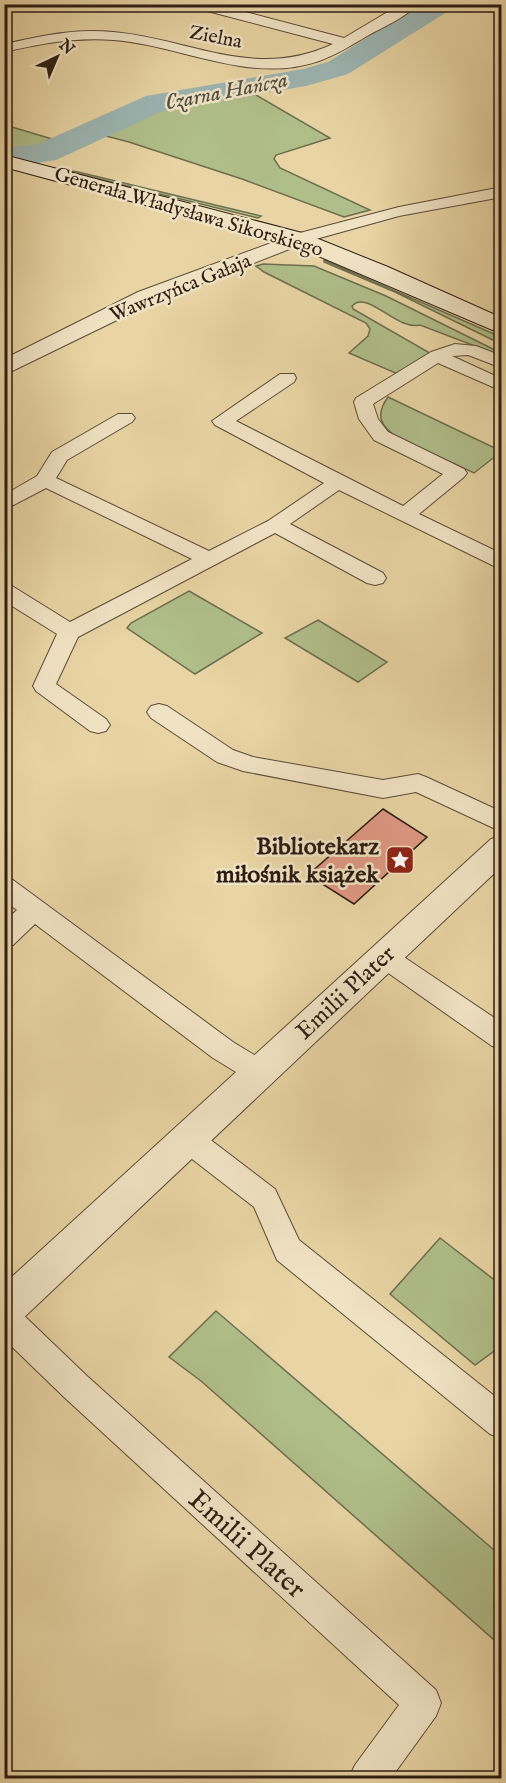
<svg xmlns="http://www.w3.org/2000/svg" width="506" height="1783" font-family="'IM FELL English',serif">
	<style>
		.green { fill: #b0be8a; stroke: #6e6e4f; stroke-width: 1.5 }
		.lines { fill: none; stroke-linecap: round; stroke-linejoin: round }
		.river { fill: #9cb5b2; fill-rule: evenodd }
		.building { fill: #df9883; stroke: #2d1d14; stroke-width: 1.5 }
		.minor-casing { stroke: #5c4b38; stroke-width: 2 }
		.tertiary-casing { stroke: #5c4b38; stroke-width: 2 }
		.secondary-casing { stroke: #2d1d14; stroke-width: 2 }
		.minor { fill: #f0e3c4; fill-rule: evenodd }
		.tertiary { fill: #f0e3c4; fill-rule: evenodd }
		.secondary { fill: #f0e3c4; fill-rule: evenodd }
		.labels { text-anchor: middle; stroke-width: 5; stroke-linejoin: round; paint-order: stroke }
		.far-street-label { font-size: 20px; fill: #2d1d14; stroke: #f0e3c4 }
		.far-water-label { font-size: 22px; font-style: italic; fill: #4e4b43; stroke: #f0e3c4 }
		.poi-label { font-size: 24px; font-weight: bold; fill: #2d1d14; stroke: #f0e3c4; text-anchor: end }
		.street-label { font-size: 24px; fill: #2d1d14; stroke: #f0e3c4 }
		.near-street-label { font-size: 28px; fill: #2d1d14; stroke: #f0e3c4 }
	</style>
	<rect width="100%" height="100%" fill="#e8d4a4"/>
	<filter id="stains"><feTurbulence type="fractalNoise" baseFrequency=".00333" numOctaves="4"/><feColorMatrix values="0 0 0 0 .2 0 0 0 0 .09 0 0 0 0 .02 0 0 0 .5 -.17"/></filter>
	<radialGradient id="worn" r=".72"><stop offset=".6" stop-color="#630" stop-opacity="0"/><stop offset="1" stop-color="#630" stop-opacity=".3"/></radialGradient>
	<path class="green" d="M249 91 330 138 276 155 274 159 280 168 370 210 344 217 242 179 129 142 102 135 155 107Z
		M5 125 59 141C44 150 22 155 5 152Z
		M58 169 78 172 261 216 258 218Z
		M324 260 501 337V344L395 292 324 262Z
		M263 264 314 266 386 296 501 353V356L420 325C397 331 367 289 352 306L353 309 428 352 429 356 400 375 349 353 368 336 370 329 366 323 264 272 256 266Z
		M388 397 501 451V452L474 473 398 438C380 426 375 415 388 397Z
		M189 591 262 633 195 674 127 628 131 623Z
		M318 620 387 662 358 682 285 638Z
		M440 1238 501 1285V1346L475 1365 390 1294Z
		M216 1311 501 1556V1646L201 1381 169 1357Z"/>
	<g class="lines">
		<path class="river" d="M420 4H453L450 10 348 74 306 86 165 110 56 160 4 168V148L38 144 146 96 303 69 328 62Z"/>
	</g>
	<path class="building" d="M383 809 427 837 354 904 308 875Z"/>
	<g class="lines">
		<g class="minor-casing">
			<path id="minor" d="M191 4H215L344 38 401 4H417C405 18 383 27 367 36 352 45 336 55 319 61 250 85 181 45 113 40 74 37 41 44 4 52V44C42 36 75 28 113 32 192 39 254 81 333 44L192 7Z
				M502 187V197L399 216 298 244 290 239 292 235 399 207Z
				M455 344 476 346 502 356V368L468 355 452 356 502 379V391L438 363 373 404 378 419 388 432 464 469 467 473 464 477 419 514 502 554V570L339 490 290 524 383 573 386 578 383 583 375 585 367 583 275 533 78 637 56 684 106 719 110 725 106 731 98 733 90 731 36 691 33 686 57 634 4 601V584L12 586 70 622 192 559 46 488 4 510V495L37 476 52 452 118 414H132L135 418 132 422 67 460 56 478 209 551 268 521 324 483 215 425 212 421 280 374H294L296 378 294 382 236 421 403 506 443 474 374 440 359 419 354 402 356 398 431 352Z
				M159 704 167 706 233 750 253 757 383 780 418 774 426 777 502 812V832L416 792 383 798 243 771 217 762 151 718 147 712 151 706Z
				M4 877 13 880 233 1042 269 1064 273 1072 269 1080 259 1084 249 1080 213 1058 35 924 13 945 4 948V922L17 910 4 901Z
				M383 946 392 949 502 1023V1049L492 1046 374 963 370 956 374 949Z
				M189 1127 199 1131 275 1189 299 1240 502 1402V1439L490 1434 277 1260 254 1207 179 1149 175 1140 179 1131Z
				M4 1302 15 1307 87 1376 436 1690 441 1703 436 1716 391 1778H349L355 1765 399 1705 65 1398 4 1339Z"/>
		</g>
		<g class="tertiary-casing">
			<path id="tertiary" d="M298 233 305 235 308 239 305 243 154 302 4 375V359L138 292Z
				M502 836V866L18 1323 4 1328V1284L491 839Z"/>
		</g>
		<g class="secondary-casing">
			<path id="secondary" d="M4 155 306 234 388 267 502 318V334L290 244 4 167Z"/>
		</g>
		<use href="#minor" class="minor"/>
		<use href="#tertiary" class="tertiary"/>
		<use href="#secondary" class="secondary"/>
	</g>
	<defs>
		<g id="sight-square" transform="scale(1.5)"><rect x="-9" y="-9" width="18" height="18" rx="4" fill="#8f2418" stroke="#f0e3c4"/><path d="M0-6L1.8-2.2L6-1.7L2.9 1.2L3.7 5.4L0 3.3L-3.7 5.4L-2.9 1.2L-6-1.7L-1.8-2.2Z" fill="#fff"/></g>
	</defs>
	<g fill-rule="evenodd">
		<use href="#sight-square" x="400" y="860"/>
	</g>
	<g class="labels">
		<g class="far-street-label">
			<text transform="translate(216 36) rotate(11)" y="7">Zielna</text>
			<text transform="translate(189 211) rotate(16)" y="7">Generała Władysława Sikorskiego</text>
			<text transform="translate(180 287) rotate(-22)" y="7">Wawrzyńca Gałaja</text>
		</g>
		<g class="far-water-label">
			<text transform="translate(226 90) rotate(-11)" y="8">Czarna Hańcza</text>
		</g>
		<g class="poi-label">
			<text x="379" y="854">Bibliotekarz<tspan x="379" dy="28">miłośnik książek</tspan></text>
		</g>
		<g class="street-label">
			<text transform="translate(345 992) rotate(-43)" y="8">Emilii Plater</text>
		</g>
		<g class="near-street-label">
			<text transform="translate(248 1543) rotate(42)" y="10">Emilii Plater</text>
		</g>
	</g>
	<rect width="506" height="1783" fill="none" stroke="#e8d4a4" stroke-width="24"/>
	<rect x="6" y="6" width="494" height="1771" fill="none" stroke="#2d1d14" stroke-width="3"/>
	<rect x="12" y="12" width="482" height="1759" fill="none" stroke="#2d1d14" stroke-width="1.5"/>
	<g transform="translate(57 57) rotate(44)" stroke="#f0e3c4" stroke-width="4.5" paint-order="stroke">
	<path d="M0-4.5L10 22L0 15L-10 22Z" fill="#2d1d14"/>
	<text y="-9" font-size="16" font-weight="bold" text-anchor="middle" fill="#2d1d14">N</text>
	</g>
	<rect width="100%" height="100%" filter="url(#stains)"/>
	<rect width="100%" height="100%" fill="url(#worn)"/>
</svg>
